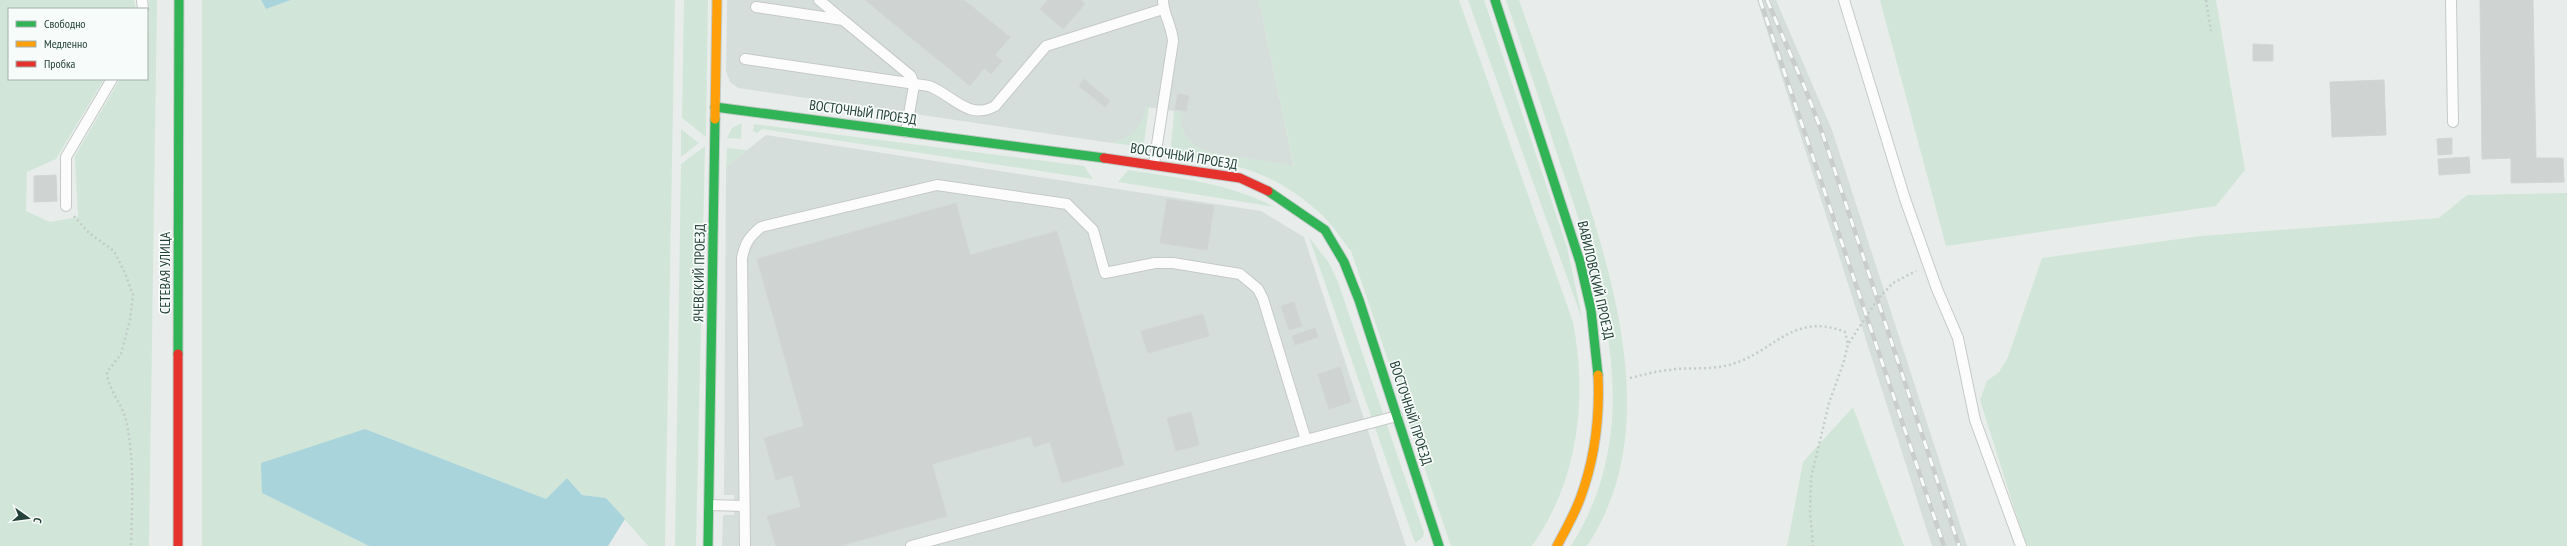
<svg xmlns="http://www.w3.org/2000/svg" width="2567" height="546" font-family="'PT Sans Narrow',sans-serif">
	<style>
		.built { fill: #d6dedb }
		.green { fill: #d1e6d8 }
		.water { fill: #a9d4db }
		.building { fill: #cfd4d2; stroke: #d1d6d4 }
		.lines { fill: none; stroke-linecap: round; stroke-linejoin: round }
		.lane-casing { stroke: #c5cac8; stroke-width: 12 }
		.fast-casing { stroke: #c3cbc8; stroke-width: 11 }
		.slow-casing { stroke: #c3cbc8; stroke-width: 11 }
		.jam-casing { stroke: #c3cbc8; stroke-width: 11 }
		.path { stroke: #c3ccca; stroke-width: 2.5; stroke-dasharray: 2 3; stroke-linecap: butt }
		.lane { stroke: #fcfcfc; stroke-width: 10 }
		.fast { stroke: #30b455; stroke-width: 9 }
		.slow { stroke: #ff9f0a; stroke-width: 9 }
		.jam { stroke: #e5322d; stroke-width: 9 }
		.rail-casing { stroke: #c9cdcc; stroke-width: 4.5 }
		.rail { stroke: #f7fbf9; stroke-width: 3; stroke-dasharray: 9; stroke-linecap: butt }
		.labels { text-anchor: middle; stroke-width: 3.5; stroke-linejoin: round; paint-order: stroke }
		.street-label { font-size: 14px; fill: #24423a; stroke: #f7fbf9 }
	</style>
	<rect width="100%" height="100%" fill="#e8edeb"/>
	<path class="built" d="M727 0H1259L1294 167 1207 152 1194 146 1186 137 1180 125V112L1146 107 1144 119 1138 129 1126 140 1112 143 738 88 730 82 726 71Z
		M1757 0H1776L1832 130 1967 546H1932Z
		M766 135 1261 211 1304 237 1406 546H722L723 515H734V495H724L726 167Z"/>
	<path class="green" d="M0 0H134L136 9H9V79H104L56 159 27 172 26 211 50 222 78 217 75 156 120 79H147L149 0H157L149 546H0Z
		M202 0H261L266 9 291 0H675L665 546H648L606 498 582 495 567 478 546 499 365 429 262 493 369 546H202Z
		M684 0H708L706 137 682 118Z
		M1259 0H1459L1573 322C1588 399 1578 481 1532 546H1451L1351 251C1341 239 1333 225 1322 215 1278 174 1238 163 1180 156L1173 153 1171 147 1174 111 1180 112C1180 133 1188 144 1207 152L1294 166Z
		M1468 0H1484L1567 247 1583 322Z
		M1506 0H1519C1540 60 1562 120 1581 180 1618 293 1660 437 1587 546H1571C1647 426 1604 292 1562 169 1544 113 1525 56 1506 0Z
		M1880 0H2216L2245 170 2216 206 1946 246Z
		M1146 106 1149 107 1144 143 1137 146 1112 143C1132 138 1142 127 1146 106Z
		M742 123 741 139 727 138 732 128Z
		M754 124 1084 166 1093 179 762 129 757 133 753 131Z
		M681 129 699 143 681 157Z
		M705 146 696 546H675L681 164Z
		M727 148 747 150 726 167Z
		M1128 170C1179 178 1229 183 1275 207L1118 182Z
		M2567 193V546H2026L1980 400 1987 381 1999 372 2008 357 2042 258 2200 236 2439 218 2467 195Z
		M1309 237 1329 263 1338 282 1424 533 1423 537 1415 543Z
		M1853 407 1904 546H1787L1803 462Z"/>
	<path class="water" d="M261 0H291L266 9Z
		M365 429 546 499 567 478 582 495 606 498 625 519 608 546H369L262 493 261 463Z"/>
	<path class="building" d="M865 0H964L1010 37 995 55 1002 61 991 74 984 68 970 86Z
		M1048 0H1081L1085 4 1063 29 1040 9Z
		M2480 0H2533L2536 158H2563L2564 182 2511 183V158L2482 159Z
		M2253 44 2273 45V61H2253Z
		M1084 79 1110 101 1105 107 1079 86Z
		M2384 80 2386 135 2332 137 2330 82Z
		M1178 94 1189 96 1186 111 1175 109Z
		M2452 138V154L2438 155 2437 139Z
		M2469 157 2470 173 2439 175 2438 159Z
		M56 175 57 201 34 202V176Z
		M1167 199 1214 206 1207 250 1160 243Z
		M956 203 970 255 1057 231 1124 465 1062 483 1050 442 1034 447 1031 436 932 464 947 516 840 546H776L767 516 801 507 792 475 776 480 764 438 804 426 757 259Z
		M1294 302 1302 326 1289 330 1281 306Z
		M1203 314 1209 336 1148 353 1141 331Z
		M1315 328 1318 337 1295 345 1292 336Z
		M1340 367 1351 402 1329 409 1318 374Z
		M1191 412 1199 445 1176 451 1167 418Z"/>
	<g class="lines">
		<g class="lane-casing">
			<path id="lane" d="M142 0 143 9
				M819 0 843 20
				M1844 0 1905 199 1937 289 1958 338 1975 420 2021 546
				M2451 0 2453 122
				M756 7 843 20 911 76 914 85 906 132
				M745 59 929 86C953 95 968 121 995 106L1046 46 1163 9
				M1154 164 1173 41C1172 26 1163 14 1163 0
				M66 206V157L112 79
				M1306 440 1397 416
				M709 505 744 506
				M745 546 742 258C745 243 749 237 761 227L937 185 1067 204 1093 230 1105 273 1155 263H1173L1240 274 1258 289 1263 299 1306 440 911 546"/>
		</g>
		<g class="fast-casing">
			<path id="fast" d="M1495 0 1580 262 1591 310 1598 375
				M715 107 1104 158
				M1268 191 1325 230 1344 262 1359 300 1439 546
				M178 354 179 0
				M708 546 715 119"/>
		</g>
		<g class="slow-casing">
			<path id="slow" d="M715 119 717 0
				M1557 546C1565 531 1574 515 1580 499 1595 459 1600 418 1598 375"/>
		</g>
		<g class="jam-casing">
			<path id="jam" d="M1104 158 1240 178 1268 191
				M178 546V354"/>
		</g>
		<path class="path" d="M2206 0 2211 31
			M74 216 89 233 114 251 125 273 133 295 130 320 121 354 107 372C108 390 122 403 126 420 135 462 132 504 131 546
			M1849 343 1877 300 1893 283 1916 271
			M1630 378C1643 375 1656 371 1669 370 1687 367 1706 370 1724 366 1772 357 1790 310 1845 332L1848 344 1844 361 1829 403 1811 478 1810 512 1813 546"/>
		<use href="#lane" class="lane"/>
		<use href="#fast" class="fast"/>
		<use href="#slow" class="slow"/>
		<use href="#jam" class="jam"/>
		<g class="rail-casing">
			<path id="rail" d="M1760 0 1944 546
				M1767 0 1805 88 1823 135 1959 546"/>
		</g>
		<use href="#rail" class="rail"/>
	</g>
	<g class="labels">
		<g class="street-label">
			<text transform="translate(863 112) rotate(8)" y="5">ВОСТОЧНЫЙ ПРОЕЗД</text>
			<text transform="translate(1184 156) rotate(9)" y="5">ВОСТОЧНЫЙ ПРОЕЗД</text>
			<text transform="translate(165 273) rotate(-90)" y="5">СЕТЕВАЯ УЛИЦА</text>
			<text transform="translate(699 273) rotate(-89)" y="5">ЯЧЕВСКИЙ ПРОЕЗД</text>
			<text transform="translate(1596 280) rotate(77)" y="5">ВАВИЛОВСКИЙ ПРОЕЗД</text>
			<text transform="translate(1411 413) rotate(72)" y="5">ВОСТОЧНЫЙ ПРОЕЗД</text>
		</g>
	</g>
	<rect x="8" y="8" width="140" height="72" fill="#f7fbf9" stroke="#a3b1ad"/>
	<rect x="16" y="21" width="20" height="6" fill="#30b455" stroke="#a3b1ad"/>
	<text x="44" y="28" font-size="12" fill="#24423a">Свободно</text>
	<rect x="16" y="41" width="20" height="6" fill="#ff9f0a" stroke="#a3b1ad"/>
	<text x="44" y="48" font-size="12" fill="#24423a">Медленно</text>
	<rect x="16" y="61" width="20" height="6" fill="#e5322d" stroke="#a3b1ad"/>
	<text x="44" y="68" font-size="12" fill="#24423a">Пробка</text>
	<g transform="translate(28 518) rotate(104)" stroke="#f7fbf9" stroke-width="3" paint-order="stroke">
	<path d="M0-3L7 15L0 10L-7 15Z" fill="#24423a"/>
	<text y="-6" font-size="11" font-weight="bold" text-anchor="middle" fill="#24423a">С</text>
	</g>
</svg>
